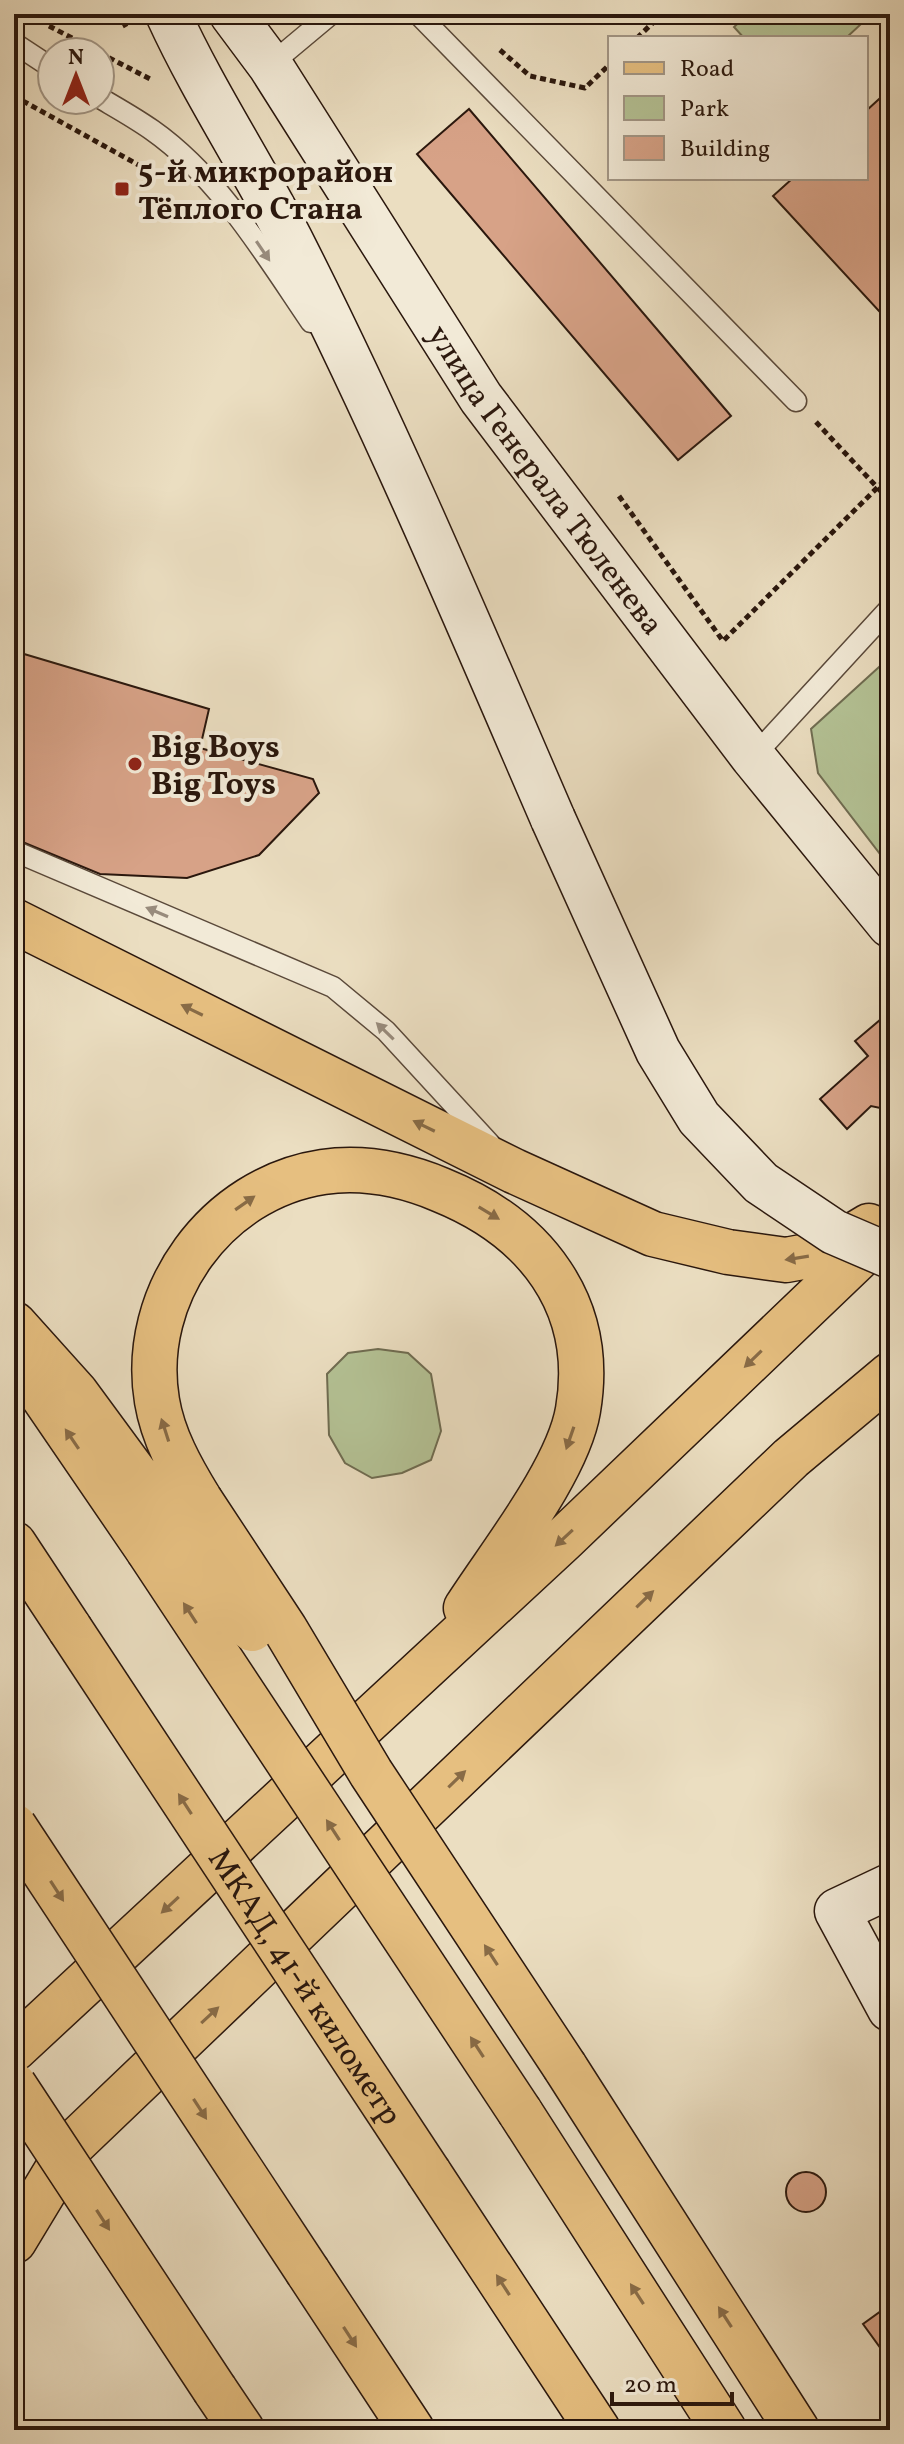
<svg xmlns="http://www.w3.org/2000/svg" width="904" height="2444" font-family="Vollkorn,serif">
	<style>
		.green { fill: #b4c295; stroke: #6f6c51; stroke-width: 2 }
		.building { fill: #d7a287; stroke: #2a170d; stroke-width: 2 }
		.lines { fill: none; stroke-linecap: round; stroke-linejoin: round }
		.lane-casing { stroke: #5a493a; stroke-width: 23 }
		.secondary-casing { stroke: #2a170d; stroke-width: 47 }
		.primary-casing { stroke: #2a170d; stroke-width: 47 }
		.highway-casing { stroke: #2a170d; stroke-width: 47 }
		.path { stroke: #2a170d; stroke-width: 5; stroke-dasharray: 6 4; stroke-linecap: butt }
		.lane { stroke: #f2ead7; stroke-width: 20 }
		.secondary { stroke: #f2ead7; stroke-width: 44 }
		.primary { stroke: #e6bf80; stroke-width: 44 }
		.highway { stroke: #e6bf80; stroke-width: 44 }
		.secondary-bridge-casing { stroke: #2a170d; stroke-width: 47; stroke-linecap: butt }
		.primary-bridge-casing { stroke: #2a170d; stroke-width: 47; stroke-linecap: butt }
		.highway-bridge-casing { stroke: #2a170d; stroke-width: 47; stroke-linecap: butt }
		.secondary-bridge { stroke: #f2ead7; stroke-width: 44 }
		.primary-bridge { stroke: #e6bf80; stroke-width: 44 }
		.highway-bridge { stroke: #e6bf80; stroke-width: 44 }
		.oneway { fill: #988b7c }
		.oneway2 { fill: #886b46 }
		.poi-dot { fill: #8f2418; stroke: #f2ead7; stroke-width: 3 }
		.labels { text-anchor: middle; stroke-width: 8; stroke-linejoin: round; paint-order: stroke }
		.poi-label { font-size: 32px; font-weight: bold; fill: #2a170d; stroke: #f2ead7; text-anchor: start }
		.street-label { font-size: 32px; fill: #2a170d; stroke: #f2ead7 }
	</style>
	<rect width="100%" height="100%" fill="#ebdec1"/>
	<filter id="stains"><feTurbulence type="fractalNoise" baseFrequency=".0025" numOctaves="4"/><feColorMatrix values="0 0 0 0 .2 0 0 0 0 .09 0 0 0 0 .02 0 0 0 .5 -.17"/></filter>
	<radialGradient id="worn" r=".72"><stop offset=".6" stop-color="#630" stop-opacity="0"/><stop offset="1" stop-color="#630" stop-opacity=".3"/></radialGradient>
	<path class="green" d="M748 14H850L860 25 846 38H744L734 27Z
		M890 657V867L818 773 811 729Z
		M378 1349 408 1353 431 1374 441 1431 431 1460 402 1473 372 1478 345 1463 329 1435 327 1374 348 1353Z"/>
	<path class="building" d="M890 89V323L773 196 793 178H866V111Z
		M469 109 731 416 678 460 417 154Z
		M14 651 209 709 200 748 313 779 319 793 259 855 187 878 100 874 20 841 14 837Z
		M880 1020 890 1031V1110L871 1106 847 1129 820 1099 868 1056 855 1041Z
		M786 2192a20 20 0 1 1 40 0a20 20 0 1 1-40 0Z
		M888 2306 890 2348 884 2353 863 2324Z"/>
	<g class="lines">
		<g class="lane-casing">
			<path id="lane" d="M418 14 796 401
				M14 43 52 68
				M270 65 331 14
				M100 98C117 108 135 118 152 130 219 177 266 256 311 322
				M753 757 890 608
				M14 851 333 987 386 1031 490 1144"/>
		</g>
		<g class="secondary-casing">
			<g id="secondary">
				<path d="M168 14C205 95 255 169 295 249 389 435 470 627 553 819"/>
				<path id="s1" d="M232 14 270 65 481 398 753 757 890 925"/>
				<path d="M890 1886 837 1911 890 2009"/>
			</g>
		</g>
		<g class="primary-casing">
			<path id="primary" d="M14 921 514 1171 653 1234 728 1252 786 1260 824 1253 869 1226
				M14 1324 76 1393 173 1525
				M200 1500C181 1469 163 1437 157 1401 139 1294 217 1188 323 1172 365 1166 403 1174 441 1190 535 1228 596 1304 578 1410 568 1470 500 1555 466 1608
				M14 2049 564 1539 890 1227
				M565 2067 797 2430
				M14 2241 72 2145 791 1458 890 1375
				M215 2390 242 2430"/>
		</g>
		<g class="highway-casing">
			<path id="highway" d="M14 1354 148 1550
				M14 1544 70 1629
				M520 2112 724 2430
				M429 2173 598 2430
				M308 2272 412 2430"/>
		</g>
		<path class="path" d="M119 14 126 27
			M49 26 99 52
			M637 38 662 14
			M500 50 530 76 585 88 610 64
			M100 53 152 80
			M14 96 153 173
			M816 422 890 501
			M619 496 723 641 890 475"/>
		<use href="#lane" class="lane"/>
		<use href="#secondary" class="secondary"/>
		<use href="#primary" class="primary"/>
		<use href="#highway" class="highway"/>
		<g class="secondary-bridge-casing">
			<path id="secondary-bridge" d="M553 819 658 1051 699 1118 761 1183 834 1232 890 1256"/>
		</g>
		<g class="primary-bridge-casing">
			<path id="primary-bridge" d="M200 1500 285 1629 371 1773 565 2067
				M173 1525 252 1629
				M14 2085 215 2390"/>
		</g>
		<g class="highway-bridge-casing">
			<g id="highway-bridge">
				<path d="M148 1550 520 2112"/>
				<path id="s2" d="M70 1629 429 2173"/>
				<path d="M14 1826 308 2272"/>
			</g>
		</g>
		<use href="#secondary-bridge" class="secondary-bridge"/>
		<use href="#primary-bridge" class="primary-bridge"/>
		<use href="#highway-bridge" class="highway-bridge"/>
	</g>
	<defs><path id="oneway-solid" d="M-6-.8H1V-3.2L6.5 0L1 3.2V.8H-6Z" transform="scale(2)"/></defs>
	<g class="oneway">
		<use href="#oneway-solid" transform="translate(263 251) rotate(56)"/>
		<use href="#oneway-solid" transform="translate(157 912) rotate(-157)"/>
		<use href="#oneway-solid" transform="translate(385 1031) rotate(-136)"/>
	</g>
	<g class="oneway2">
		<use href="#oneway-solid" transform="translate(192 1010) rotate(-154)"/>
		<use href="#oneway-solid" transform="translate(424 1126) rotate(-154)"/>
		<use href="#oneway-solid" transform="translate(245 1203) rotate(-35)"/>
		<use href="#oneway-solid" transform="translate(489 1213) rotate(31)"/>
		<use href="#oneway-solid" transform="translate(797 1258) rotate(171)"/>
		<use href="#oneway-solid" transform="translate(753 1359) rotate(136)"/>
		<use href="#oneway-solid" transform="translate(165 1430) rotate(-108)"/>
		<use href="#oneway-solid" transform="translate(570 1438) rotate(109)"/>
		<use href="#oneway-solid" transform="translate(72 1439) rotate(-124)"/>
		<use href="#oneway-solid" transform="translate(564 1538) rotate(137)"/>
		<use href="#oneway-solid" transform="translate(645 1599) rotate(-44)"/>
		<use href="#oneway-solid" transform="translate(190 1613) rotate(-123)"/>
		<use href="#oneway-solid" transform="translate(457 1779) rotate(-44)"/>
		<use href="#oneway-solid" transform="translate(185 1804) rotate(-123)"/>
		<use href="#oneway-solid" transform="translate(333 1830) rotate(-123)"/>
		<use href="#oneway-solid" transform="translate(57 1891) rotate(57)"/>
		<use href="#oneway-solid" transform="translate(170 1905) rotate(137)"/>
		<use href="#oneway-solid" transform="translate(491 1955) rotate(-123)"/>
		<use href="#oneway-solid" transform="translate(210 2015) rotate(-43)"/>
		<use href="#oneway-solid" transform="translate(477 2047) rotate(-123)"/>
		<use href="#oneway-solid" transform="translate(200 2109) rotate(57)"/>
		<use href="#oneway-solid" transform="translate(103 2220) rotate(57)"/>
		<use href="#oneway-solid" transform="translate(503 2285) rotate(-123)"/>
		<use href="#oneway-solid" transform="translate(637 2294) rotate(-123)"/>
		<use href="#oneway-solid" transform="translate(725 2317) rotate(-123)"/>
		<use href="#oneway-solid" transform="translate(350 2337) rotate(57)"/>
	</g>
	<g class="poi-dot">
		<rect x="114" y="181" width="16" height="16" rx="4"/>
		<circle cx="135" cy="764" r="8"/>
	</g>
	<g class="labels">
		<g class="poi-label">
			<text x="138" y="182">5-й микрорайон<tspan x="138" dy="37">Тёплого Стана</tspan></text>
			<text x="151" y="757">Big Boys<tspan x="151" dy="37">Big Toys</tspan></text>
		</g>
		<g class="street-label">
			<text dy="11" stroke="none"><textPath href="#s1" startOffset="562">улица Генерала Тюленева</textPath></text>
			<text dy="11" stroke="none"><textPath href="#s2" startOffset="428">МКАД, 41-й километр</textPath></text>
		</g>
	</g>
	<rect width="904" height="2444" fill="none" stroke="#ebdec1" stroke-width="48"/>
	<rect x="16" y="16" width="872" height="2412" fill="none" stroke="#2a170d" stroke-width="4"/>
	<rect x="24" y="24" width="856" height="2396" fill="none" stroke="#2a170d" stroke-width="2"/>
	<rect x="608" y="36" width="260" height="144" fill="#f2ead7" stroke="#a29686" stroke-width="2"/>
	<rect x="624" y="62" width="40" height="12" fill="#e6bf80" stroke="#a29686" stroke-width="2"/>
	<text x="680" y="76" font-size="24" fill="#2a170d">Road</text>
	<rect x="624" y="96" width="40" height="24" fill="#b4c295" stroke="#a29686" stroke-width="2"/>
	<text x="680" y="116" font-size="24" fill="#2a170d">Park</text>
	<rect x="624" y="136" width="40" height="24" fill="#d7a287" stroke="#a29686" stroke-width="2"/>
	<text x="680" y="156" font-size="24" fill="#2a170d">Building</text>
	<g transform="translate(76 76)"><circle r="38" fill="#f2ead7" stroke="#a29686" stroke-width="2"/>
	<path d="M0-6L14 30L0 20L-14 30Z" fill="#8f2418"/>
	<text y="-12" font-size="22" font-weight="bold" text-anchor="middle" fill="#2a170d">N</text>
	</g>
	<path d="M612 2392v12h120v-12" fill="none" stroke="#2a170d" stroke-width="4"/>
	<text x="624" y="2392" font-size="24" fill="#2a170d" stroke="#f2ead7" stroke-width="6" paint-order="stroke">20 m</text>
	<rect width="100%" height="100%" filter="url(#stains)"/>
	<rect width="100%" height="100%" fill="url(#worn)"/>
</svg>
